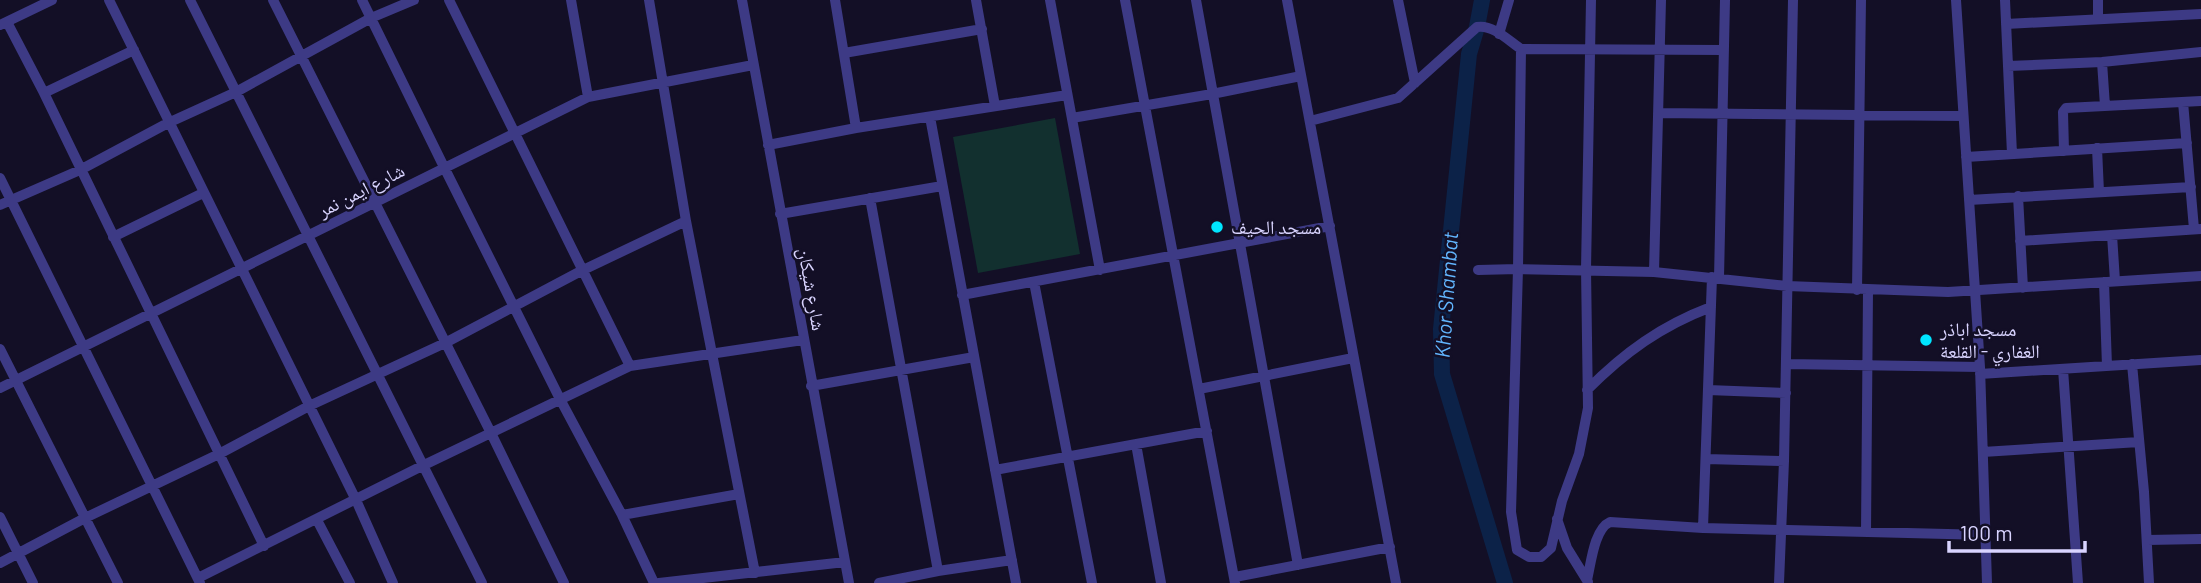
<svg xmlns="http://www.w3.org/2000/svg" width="2201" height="583" font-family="Barlow,'Noto Naskh Arabic',sans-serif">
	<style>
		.green { fill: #12302f }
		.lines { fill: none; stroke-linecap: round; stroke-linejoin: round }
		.river { stroke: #0c2248; stroke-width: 16 }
		.minor { stroke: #3d3a85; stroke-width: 10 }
		.poi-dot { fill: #00e5ff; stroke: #130f26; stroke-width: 2.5 }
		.labels { text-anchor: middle; stroke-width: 5; stroke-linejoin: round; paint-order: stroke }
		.street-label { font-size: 19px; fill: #d9d4ff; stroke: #130f26 }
		.poi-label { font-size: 19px; fill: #d9d4ff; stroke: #130f26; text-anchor: start }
		.water-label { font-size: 21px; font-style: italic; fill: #62b6ff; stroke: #130f26 }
	</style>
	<rect width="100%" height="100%" fill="#130f26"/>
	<path class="green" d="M1055 118 1080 254 978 273 953 137Z"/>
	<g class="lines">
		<path class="river" d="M1482 0 1477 27 1469 54 1441 329 1442 374 1505 583"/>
		<path class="minor" d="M109 0 356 500 393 583
			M190 0 482 583
			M273 0 491 433 564 583
			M362 0 444 167 560 399 622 515 654 583
			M449 0 630 366
			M571 0 588 97
			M649 0 686 221 755 573
			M742 0 849 583
			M835 0 856 128
			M976 0 995 106
			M1050 0 1100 270
			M1125 0 1235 583
			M1196 0 1298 565
			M1287 0 1396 583
			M1398 0 1415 83
			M1956 0 1980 367 1987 583
			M2005 0 2012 154
			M2098 0V19
			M7 22 44 93 264 546
			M2006 24 2201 14
			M0 25 52 0
			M1499 34 1509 0
			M1521 49 1518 269 1511 512 1517 550 1529 557H1541L1551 548 1562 501 1579 454 1588 408 1586 269 1591 0
			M844 53 982 29
			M2102 62 2105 106
			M2008 66 2102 62 2201 52
			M44 93 134 50
			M2183 102 2194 229
			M1658 113 1963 116
			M930 117 1016 583
			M1072 118 1212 94 1301 76
			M1310 121 1398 98 1477 27C1493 24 1509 41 1521 49L1724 50
			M768 145 856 128 1067 95
			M2097 148 2099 192
			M2064 151 2063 112 2066 108 2201 101
			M1966 157 2187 143
			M0 178 200 583
			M2018 196 2023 288
			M870 198 938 571
			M1969 200 2191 187
			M0 205 80 170 168 123 236 92 371 18 414 0
			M780 214 942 186
			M2112 235 2115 281
			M113 237 203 193
			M2020 241 2201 229
			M1478 270 1518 269 1654 272 1787 286 1948 292 2201 276
			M1654 272 1661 0
			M1719 278 1725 0
			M1034 282 1092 583
			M2104 282 2107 366
			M1857 290 1861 0
			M962 295 1330 226
			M0 349 118 583
			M1786 364 1980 367
			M2132 364 2144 492 2149 583
			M2063 369 2078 583
			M1980 374 2201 360
			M811 386 974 357
			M0 388 588 97 753 65
			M1199 389 1353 358
			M1587 390C1625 352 1661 326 1711 307
			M1708 390 1786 393
			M1136 444 1161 583
			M1983 452 2139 442
			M1706 459 1784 461
			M995 470 1207 431
			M622 515 739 494
			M0 517 33 583
			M1557 519 1567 548 1588 582
			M317 520 350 583
			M1703 528 1712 277
			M1866 532 1868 291
			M2147 540 2201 539
			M0 563 85 518 219 454 309 406 445 343 581 271 686 221
			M1235 577 1390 547
			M198 578 422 466 630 366 803 340
			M1587 580C1591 564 1594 529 1610 522L1703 528 1987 535
			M659 583 845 562
			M879 583 938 571 1012 560
			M1779 583 1784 461 1793 0"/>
	</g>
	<g class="poi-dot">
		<circle cx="1217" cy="227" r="7"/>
		<circle cx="1926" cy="340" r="7"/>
	</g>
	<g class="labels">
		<g class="street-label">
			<text transform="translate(361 190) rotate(-27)" y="7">شارع ايمن نمر</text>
			<text transform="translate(812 289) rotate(80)" y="7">شارع شيكان</text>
		</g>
		<g class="poi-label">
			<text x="1231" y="234">مسجد الحيف</text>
			<text x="1940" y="336">مسجد اباذر<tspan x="1940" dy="22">الغفاري - القلعة</tspan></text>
		</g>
		<g class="water-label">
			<text transform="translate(1447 295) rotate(-86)" y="7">Khor Shambat</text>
		</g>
	</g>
	<path d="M1949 541v10h136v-10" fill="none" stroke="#d9d4ff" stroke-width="3.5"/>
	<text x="1960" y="541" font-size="21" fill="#d9d4ff" stroke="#130f26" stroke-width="5" paint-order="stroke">100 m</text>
</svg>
